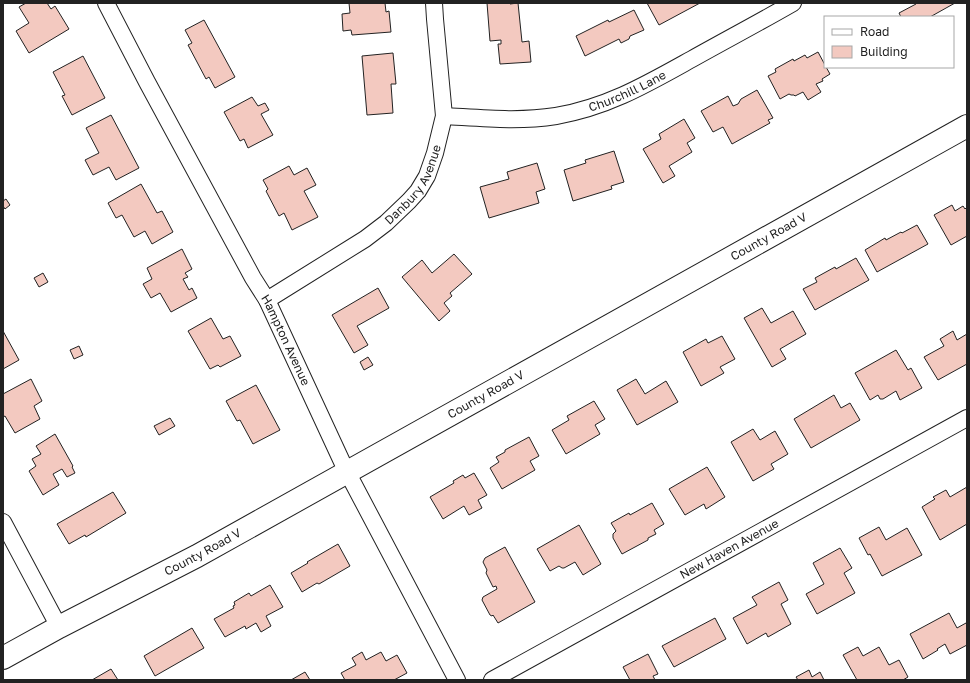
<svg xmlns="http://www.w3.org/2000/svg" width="970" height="683" font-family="'Golos Text',sans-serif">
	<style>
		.building { fill: #f3c9c0; stroke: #222 }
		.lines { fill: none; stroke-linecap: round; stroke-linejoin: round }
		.minor-casing { stroke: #222; stroke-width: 18 }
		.secondary-casing { stroke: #222; stroke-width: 24 }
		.minor { stroke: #fff; stroke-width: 16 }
		.secondary { stroke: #fff; stroke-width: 22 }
		.labels { text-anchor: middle; stroke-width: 3; stroke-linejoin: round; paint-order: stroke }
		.street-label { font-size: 12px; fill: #222; stroke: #fff }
	</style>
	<rect width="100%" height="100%" fill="#fff"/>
	<path class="building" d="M26 3H47L51 9 55 6 69 29 29 53 16 31 29 23 19 7Z
		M349 3H385L386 12 389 11 391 32 352 35 351 30 343 31 342 14 350 13Z
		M487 3H510V4L518 3 522 42 529 41 531 62 500 64 498 44H501V40L490 41Z
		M647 3H700L659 25Z
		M915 3H955L930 17H901L899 13 916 4Z
		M634 10 644 30 630 36 629 39 621 43 619 39 585 56 576 36 608 20 609 22Z
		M204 20 235 77 215 88 209 77 206 79 188 45 192 43 185 30Z
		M818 52 825 65V67H826L830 74 822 79 823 81 816 84 821 92 808 100 803 92 795 96 794 95H791L789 94 780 99 768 76 776 72 775 69 793 59 794 61 805 55 807 58Z
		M393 53 396 84H391L393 113 367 115 362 56Z
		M83 56 105 98 72 115 62 96 65 95 53 72Z
		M757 90 773 118 768 120 770 123 732 144 723 127 713 132 701 111 728 96 733 106 738 104 741 99Z
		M252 97 258 106 265 103 269 110 261 114 273 135 248 148 244 139 240 141 224 112Z
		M111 115 139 168 116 180 109 167 93 175 85 160 99 153 86 128Z
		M684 119 695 138 687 143 692 152 669 166 675 176 663 183 643 149 661 139 659 134Z
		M614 151 624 182 611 186 612 189 573 201 564 170 586 163 585 160Z
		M537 163 545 189 536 192 539 203 489 218 480 187 509 179 507 172Z
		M289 166 294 175 307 168 316 185 304 191 318 217 292 230 284 213 279 216 266 191 268 189 263 180Z
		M141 184 157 213 162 211 173 232 152 244 145 231 134 237 122 215 116 218 108 203Z
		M6 199 10 205 5 209 3 206V201Z
		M952 205 955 211 963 206 965 209 967 207V236L951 245 934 215Z
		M917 225 928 244 877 272 865 250 885 238 886 240 901 232 902 233Z
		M182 249 192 269 185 273 188 277 183 279 189 290 192 288 197 298 171 312 160 293 151 298 143 284 152 279 147 268Z
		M454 254 472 274 450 293 452 296 444 303 450 311 439 321 402 277 422 260 432 273Z
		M856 258 869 280 815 310 803 289 817 282 815 278 835 267 836 269Z
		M43 273 48 282 39 287 34 278Z
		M378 288 389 308 357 326 368 345 354 353 332 315Z
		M762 308 771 323 793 311 806 334 780 349 786 359 772 367 744 318Z
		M211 318 223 339 230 336 241 356 220 367 218 365 210 369 188 331Z
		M3 331 19 360 3 369Z
		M953 331 957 340 967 334V364L938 380 924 357 944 346 940 339Z
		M722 336 735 359 720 367 724 373 701 386 683 352 706 339 708 343Z
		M79 346 83 355 74 359 70 350Z
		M896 350 908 370 911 368 922 388 900 400 896 391 883 399H880L878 395 870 400 855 373Z
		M368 357 373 365 364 370 360 362Z
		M31 379 42 401 34 406 40 419 15 433 5 416 3 417V394Z
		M636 379 645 394 666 381 678 402 637 425 617 390Z
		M256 385 280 430 253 444 240 420 237 421 226 401Z
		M834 395 841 408 850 403 860 420 811 448 794 419Z
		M594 401 605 419 595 425 600 434 566 454 552 430 569 420 567 416Z
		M170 418 175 426 159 435 154 426Z
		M753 429 760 440 775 431 788 454 771 464 774 469 753 481 731 442Z
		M55 434 73 466 72 467 75 473 67 477 62 469 53 474 59 485 43 495 29 471 36 466 32 459 41 454 36 446Z
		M529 437 539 456 530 461 535 470 502 489 490 468 499 462 496 457 505 452V450Z
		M707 467 725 497 706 509 704 504 685 515 669 489Z
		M474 473 487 495 478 500 482 508 469 515 464 506 443 519 430 497 454 483 453 481 463 475 465 478Z
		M967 487V524L940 540 922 507 935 499 933 497 946 490 950 497Z
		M113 492 126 513 86 537 85 535 69 544 57 524Z
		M652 503 664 524 654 530 656 534 648 538V540L622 554 613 538V534L616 531 611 523 629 513 630 515Z
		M579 525 601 564 583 575 575 562 564 568H562L559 566 550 571 537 549Z
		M879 527 886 540 907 528 922 555 882 576 870 554 868 555 859 538Z
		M338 544 350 566 319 584 317 583 302 592 291 573 308 563 307 562Z
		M505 547 535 602 498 623 493 615 492 616 490 615 482 600 483 597 497 589 496 586 493 587 486 573 487 570 483 562 485 558Z
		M840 548 852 568 844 573 855 593 817 614 806 594 824 584 813 563Z
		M779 582 788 600 781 604 791 624 768 637 766 633 747 644 733 618 757 605 752 597Z
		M270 585 283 607 266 616 271 626 261 632 256 623 246 629 245 626 225 637 214 619 234 608 233 606 235 605 234 602 249 593 251 596Z
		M949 613 957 628 966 623 967 625V645L950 654 945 644 937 649 938 650 923 659 910 634Z
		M715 618 726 639 674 667 662 646Z
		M192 628 204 648 155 676 144 656Z
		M858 647 863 656 879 647 889 665 899 660 908 677 903 680H857L843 655Z
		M362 652 366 660 381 652 386 661 397 655 407 673 394 680H345L341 673 356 665 352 658Z
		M648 654 658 674 653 676 655 680H630L623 667Z
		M111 669 118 680H92Z
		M809 670 812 677 820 672 824 680H798L796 677Z
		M305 672 310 680H291Z"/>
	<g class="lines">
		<g class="minor-casing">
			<g id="minor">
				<path id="s1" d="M106 3 147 82 253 278 267 300 343 464 457 680"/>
				<path id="s2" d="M444 116C481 118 518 122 556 116 608 107 647 84 692 59 726 40 760 22 793 3"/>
				<path id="s3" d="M267 300 365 239 386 223 409 201 418 191 427 176 435 153 444 116 435 19 434 3"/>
				<path d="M3 522 59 627"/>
				<path id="s4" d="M492 680 967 418"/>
			</g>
		</g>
		<g class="secondary-casing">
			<g id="secondary">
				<path id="s5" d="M3 658 59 627 197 556 967 126"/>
			</g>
		</g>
		<use href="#minor" class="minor"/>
		<use href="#secondary" class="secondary"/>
	</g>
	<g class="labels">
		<g class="street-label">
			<text dy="4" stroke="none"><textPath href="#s2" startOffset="188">Churchill Lane</textPath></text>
			<text dy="4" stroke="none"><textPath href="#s3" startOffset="190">Danbury Avenue</textPath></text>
			<text dy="4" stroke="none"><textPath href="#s5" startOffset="874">County Road V</textPath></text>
			<text dy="4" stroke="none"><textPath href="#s1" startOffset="382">Hampton Avenue</textPath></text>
			<text dy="4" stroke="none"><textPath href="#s5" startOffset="550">County Road V</textPath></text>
			<text dy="4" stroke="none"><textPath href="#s4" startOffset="271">New Haven Avenue</textPath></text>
			<text dy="4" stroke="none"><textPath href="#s5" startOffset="226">County Road V</textPath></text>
		</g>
	</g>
	<rect width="970" height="683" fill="none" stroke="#222222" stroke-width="8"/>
	<rect x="824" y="16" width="130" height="52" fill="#ffffff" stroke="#a7a7a7"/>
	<rect x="832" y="29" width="20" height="6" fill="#ffffff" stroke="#a7a7a7"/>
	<text x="860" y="36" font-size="12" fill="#222222">Road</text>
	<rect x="832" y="46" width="20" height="12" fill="#f3c9c0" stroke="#a7a7a7"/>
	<text x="860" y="56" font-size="12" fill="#222222">Building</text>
</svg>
